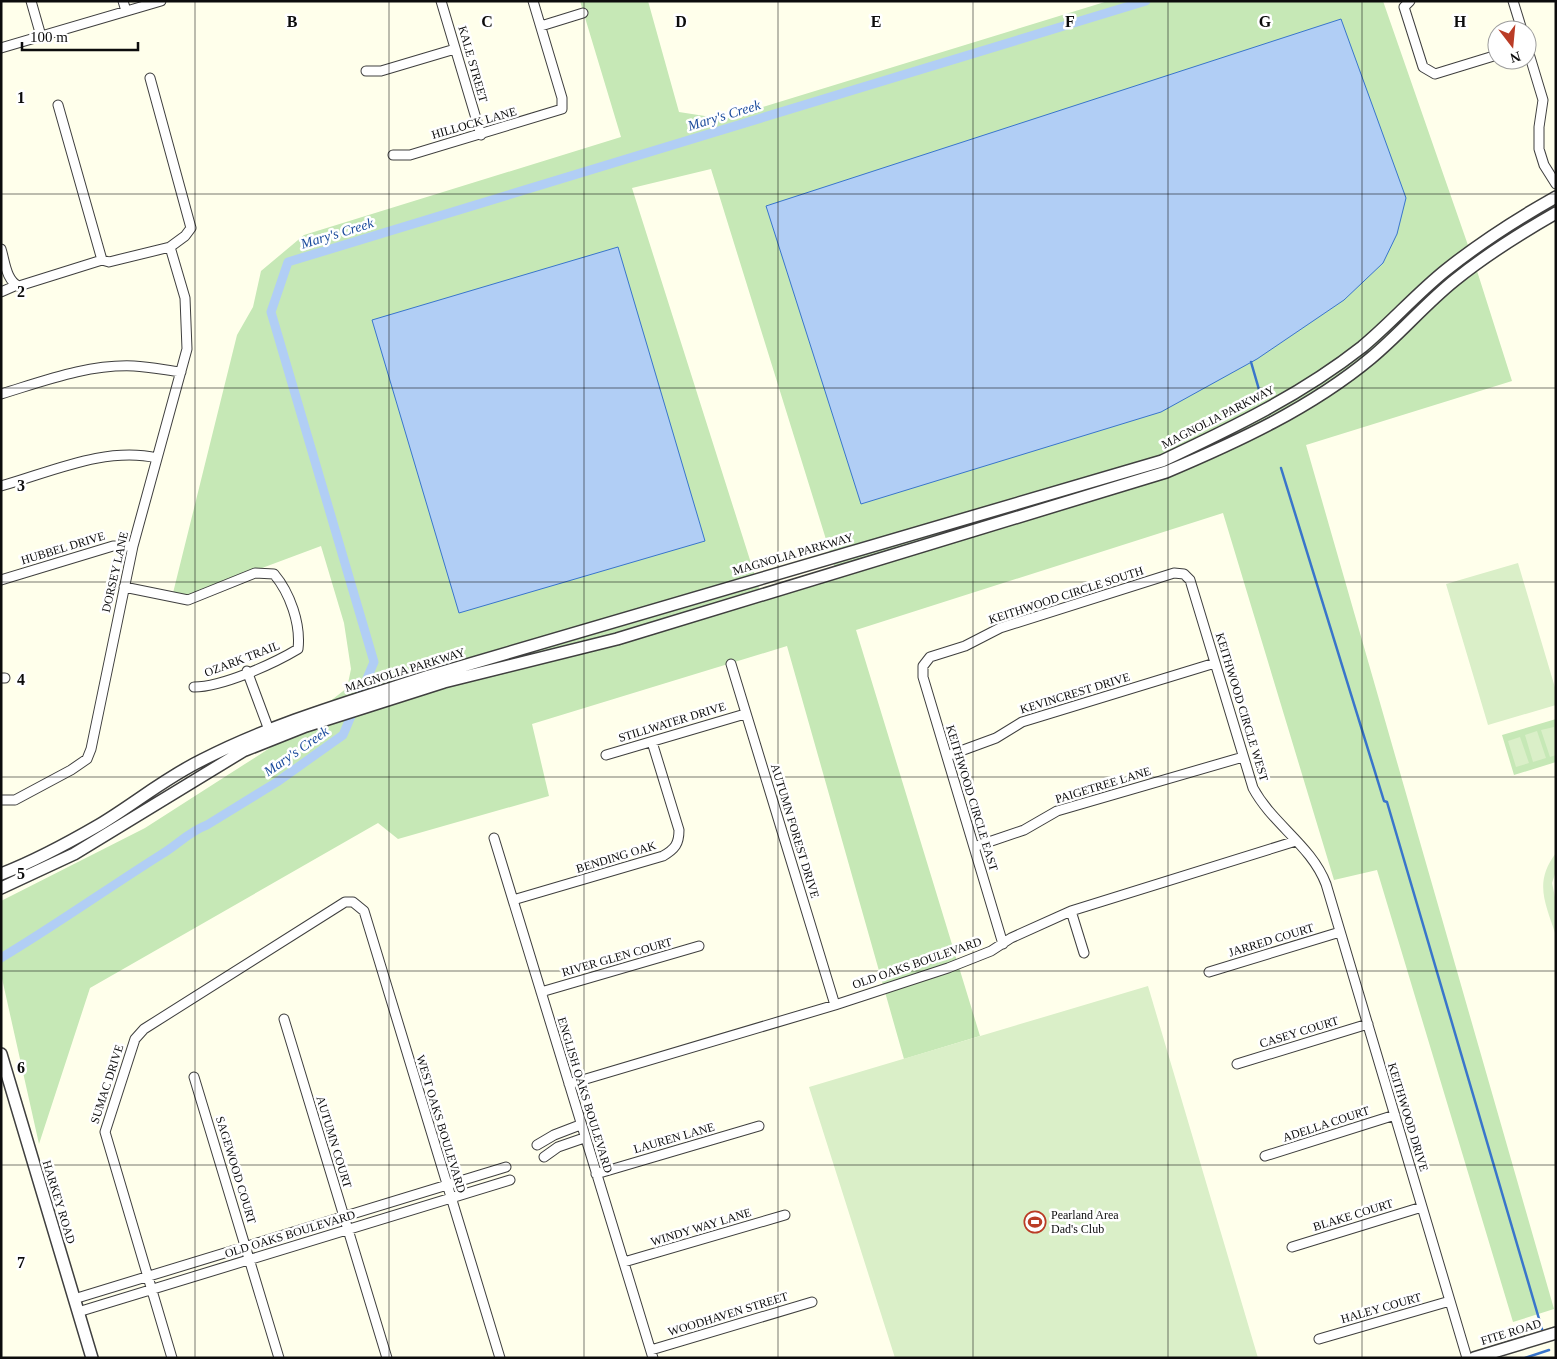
<svg xmlns="http://www.w3.org/2000/svg" width="1557" height="1359" font-family="'Times New Roman',serif">
	<style>
		.green { fill: #c6e8b6; fill-rule: evenodd }
		.pitch { fill: #daefc8 }
		.water { fill: #b1cef5; stroke: #3975cb }
		.lines { fill: none; stroke-linecap: round; stroke-linejoin: round }
		.stream { stroke: #3975cb; stroke-width: 2.5 }
		.canal { stroke: #b1cef5; stroke-width: 9 }
		.minor-casing { stroke: #3f3f3f; stroke-width: 11 }
		.tertiary-casing { stroke: #3f3f3f; stroke-width: 14 }
		.minor { stroke: #fff; stroke-width: 9 }
		.tertiary { stroke: #fff; stroke-width: 11 }
		.grid { fill: none; stroke: #0c0c0c; stroke-width: 1; stroke-opacity: 0.55 }
		.labels { text-anchor: middle; stroke-width: 5; stroke-linejoin: round; paint-order: stroke }
		.street-label { font-size: 12px; fill: #0c0c0c; stroke: #fff }
		.poi-label { font-size: 12px; fill: #0c0c0c; stroke: #fff; text-anchor: start }
		.water-label { font-size: 14px; font-style: italic; fill: #18499b; stroke: #fff }
		.grid-label { font-size: 16px; text-anchor: middle; font-weight: bold; fill: #0c0c0c; stroke: #fff; stroke-width: 5; stroke-linejoin: round; paint-order: stroke }
	</style>
	<rect width="100%" height="100%" fill="#ffffeb"/>
	<path class="green" d="M580 1H648L679 112 724 119 1108 1H1383L1478 274 1512 381 1306 445 1554 1309 1513 1322 1377 870 1334 880 1223 513 856 630 980 1036 904 1059 787 646 532 724 549 796 398 839 378 823 90 988 39 1144 1 974V901L145 828 273 746 347 688 351 669 344 623 321 546 190 595 173 593 237 335 253 307 261 271 304 235 621 137ZM711 169 838 578 763 601 632 188Z
		M1556 719V762L1514 775 1502 735Z"/>
	<path class="pitch" d="M1518 563 1556 691V705L1488 725 1446 584Z
		M1554 727 1556 755 1550 757 1541 730Z
		M1537 731 1546 758 1533 762 1525 735Z
		M1520 737 1529 763 1516 767 1508 741Z
		M1556 853V871L1552 883 1556 902V936C1546 904 1533 883 1556 853Z
		M1148 986 1258 1358H895L809 1087Z"/>
	<path class="water" d="M1341 19 1406 198 1397 234 1383 263 1344 300 1257 359 1161 412 861 504 766 206Z
		M618 247 705 541 459 613 372 320Z"/>
	<g class="lines">
		<path class="stream" d="M1251 362 1260 393
			M1281 468 1384 801 1387 802 1542 1329
			M1525 1358 1549 1350"/>
		<path class="canal" d="M1 958C56 925 108 888 162 854 177 845 190 831 207 825L277 782 343 735 374 662 271 312 288 262 1146 1"/>
		<g class="minor-casing">
			<path id="minor" d="M31 1 41 36
				M123 1 126 11
				M441 1 481 135
				M1410 1 1404 7 1423 67 1435 74 1497 55
				M1513 1 1522 30
				M541 26 583 13
				M1527 47 1543 100 1539 127V149L1544 165 1556 184
				M1 48 161 1
				M366 71H381L455 49
				M58 105 102 260 109 262 170 247
				M393 155H410L562 109V98L533 1
				M1 249C5 261 6 281 19 286L102 260
				M1 292 17 285
				M1 394C44 381 88 364 134 366 150 367 165 370 181 372
				M1 486C51 472 106 446 157 458
				M1 580 113 546H133
				M124 587 188 600 255 573 274 574C290 593 301 624 298 649 273 664 222 687 194 687
				M731 664 835 1005
				M247 671 269 730
				M1 678H5
				M606 755 745 714
				M947 756 996 738 1022 722 1215 663
				M1 800H15L71 770 87 759 91 749 133 546 187 349 185 298 170 247 185 236 191 228 150 78
				M494 838 653 1358
				M974 847 1024 830 1057 811 1243 757
				M513 900 663 856C675 849 679 844 679 830L652 742
				M1071 911 1084 953
				M1003 944 923 677V666L930 657 965 646 1000 628 1174 573 1184 574 1190 580 1253 788C1273 825 1311 845 1326 884L1467 1358
				M1209 972 1340 932
				M541 992 699 946
				M284 1019 387 1358
				M1237 1064 1368 1024
				M194 1077 279 1358
				M569 1084 835 1005 948 968 991 951 1011 938 1071 911 1296 841
				M537 1145 554 1135 580 1125
				M1265 1156 1395 1115
				M544 1157 558 1147 584 1138
				M596 1174 759 1126
				M1292 1247 1422 1207
				M624 1262 785 1215
				M74 1299 506 1167
				M78 1312 510 1180
				M1319 1339 1450 1301
				M651 1350 812 1302
				M172 1358 105 1132 135 1039 144 1029 345 902H353L364 911 500 1358"/>
		</g>
		<g class="tertiary-casing">
			<path id="tertiary" d="M1 874C35 861 68 843 99 825 134 804 165 778 202 760 274 723 352 701 429 676L1162 461C1232 428 1301 395 1362 347 1391 323 1416 294 1446 270 1481 242 1517 219 1556 197
				M1 888 74 854 243 751 306 726 444 682 617 639 1166 472C1237 442 1311 408 1371 358 1400 334 1425 304 1455 280 1486 255 1521 233 1556 213
				M1 1054 92 1358
				M1474 1358 1556 1333"/>
		</g>
		<use href="#minor" class="minor"/>
		<use href="#tertiary" class="tertiary"/>
	</g>
	<path class="grid" d="M195 1V1358M389 1V1358M584 1V1358M778 1V1358M973 1V1358M1168 1V1358M1362 1V1358M1 194H1556M1 388H1556M1 582H1556M1 777H1556M1 971H1556M1 1165H1556"/>
	<defs>
		<g id="stadium-ring" transform="scale(1.125)"><circle r="9.5" fill="#fff" stroke="#ba3c26" stroke-width="1.5"/><path d="M0-5a6.5 5 0 1 0 0 10a6.5 5 0 1 0 0-10ZM-3.5-1.8h7v3.6h-7Z" fill="#ba3c26"/></g>
	</defs>
	<g fill-rule="evenodd">
		<use href="#stadium-ring" x="1035" y="1222"/>
	</g>
	<g class="labels">
		<g class="street-label">
			<text transform="translate(473 64) rotate(74)" y="4">KALE STREET</text>
			<text transform="translate(474 123) rotate(-16)" y="4">HILLOCK LANE</text>
			<text transform="translate(1218 417) rotate(-27)" y="4">MAGNOLIA PARKWAY</text>
			<text transform="translate(63 548) rotate(-17)" y="4">HUBBEL DRIVE</text>
			<text transform="translate(793 554) rotate(-16)" y="4">MAGNOLIA PARKWAY</text>
			<text transform="translate(115 572) rotate(-77)" y="4">DORSEY LANE</text>
			<text transform="translate(1066 595) rotate(-18)" y="4">KEITHWOOD CIRCLE SOUTH</text>
			<text transform="translate(242 659) rotate(-21)" y="4">OZARK TRAIL</text>
			<text transform="translate(405 670) rotate(-17)" y="4">MAGNOLIA PARKWAY</text>
			<text transform="translate(1075 693) rotate(-17)" y="4">KEVINCREST DRIVE</text>
			<text transform="translate(1242 707) rotate(73)" y="4">KEITHWOOD CIRCLE WEST</text>
			<text transform="translate(672 722) rotate(-17)" y="4">STILLWATER DRIVE</text>
			<text transform="translate(1103 785) rotate(-17)" y="4">PAIGETREE LANE</text>
			<text transform="translate(972 798) rotate(73)" y="4">KEITHWOOD CIRCLE EAST</text>
			<text transform="translate(795 831) rotate(73)" y="4">AUTUMN FOREST DRIVE</text>
			<text transform="translate(616 857) rotate(-17)" y="4">BENDING OAK</text>
			<text transform="translate(1271 940) rotate(-17)" y="4">JARRED COURT</text>
			<text transform="translate(617 957) rotate(-16)" y="4">RIVER GLEN COURT</text>
			<text transform="translate(917 963) rotate(-19)" y="4">OLD OAKS BOULEVARD</text>
			<text transform="translate(1299 1032) rotate(-17)" y="4">CASEY COURT</text>
			<text transform="translate(107 1084) rotate(-72)" y="4">SUMAC DRIVE</text>
			<text transform="translate(585 1095) rotate(73)" y="4">ENGLISH OAKS BOULEVARD</text>
			<text transform="translate(1408 1117) rotate(73)" y="4">KEITHWOOD DRIVE</text>
			<text transform="translate(441 1124) rotate(73)" y="4">WEST OAKS BOULEVARD</text>
			<text transform="translate(1326 1124) rotate(-18)" y="4">ADELLA COURT</text>
			<text transform="translate(674 1138) rotate(-16)" y="4">LAUREN LANE</text>
			<text transform="translate(334 1142) rotate(73)" y="4">AUTUMN COURT</text>
			<text transform="translate(236 1170) rotate(73)" y="4">SAGEWOOD COURT</text>
			<text transform="translate(59 1202) rotate(73)" y="4">HARKEY ROAD</text>
			<text transform="translate(1353 1215) rotate(-17)" y="4">BLAKE COURT</text>
			<text transform="translate(701 1227) rotate(-17)" y="4">WINDY WAY LANE</text>
			<text transform="translate(290 1234) rotate(-17)" y="4">OLD OAKS BOULEVARD</text>
			<text transform="translate(1381 1308) rotate(-16)" y="4">HALEY COURT</text>
			<text transform="translate(728 1314) rotate(-17)" y="4">WOODHAVEN STREET</text>
			<text transform="translate(1511 1332) rotate(-17)" y="4">FITE ROAD</text>
		</g>
		<g class="poi-label">
			<text x="1051" y="1219">Pearland Area<tspan x="1051" dy="14">Dad's Club</tspan></text>
		</g>
		<g class="water-label">
			<text transform="translate(724 115) rotate(-17)" y="5">Mary's Creek</text>
			<text transform="translate(337 233) rotate(-17)" y="5">Mary's Creek</text>
			<text transform="translate(296 751) rotate(-35)" y="5">Mary's Creek</text>
		</g>
	</g>
	<g class="grid-label">
		<text x="292" y="27">B</text>
		<text x="487" y="27">C</text>
		<text x="681" y="27">D</text>
		<text x="876" y="27">E</text>
		<text x="1070" y="27">F</text>
		<text x="1265" y="27">G</text>
		<text x="1460" y="27">H</text>
		<text x="21" y="103">1</text>
		<text x="21" y="297">2</text>
		<text x="21" y="491">3</text>
		<text x="21" y="685">4</text>
		<text x="21" y="879">5</text>
		<text x="21" y="1073">6</text>
		<text x="21" y="1268">7</text>
	</g>
	<rect width="1557" height="1359" fill="none" stroke="#0c0c0c" stroke-width="5"/>
	<g transform="translate(1512 45) rotate(164)"><circle r="24" fill="#ffffff" stroke="#9e9e9e"/>
	<path d="M0-4L9 19L0 12L-9 19Z" fill="#ba3c26"/>
	<text y="-8" font-size="14" font-weight="bold" text-anchor="middle" fill="#0c0c0c">N</text>
	</g>
	<path d="M22 42v8h116v-8" fill="none" stroke="#0c0c0c" stroke-width="2.5"/>
	<text x="30" y="42" font-size="15" fill="#0c0c0c" stroke="#ffffff" stroke-width="4" paint-order="stroke">100 m</text>
</svg>
